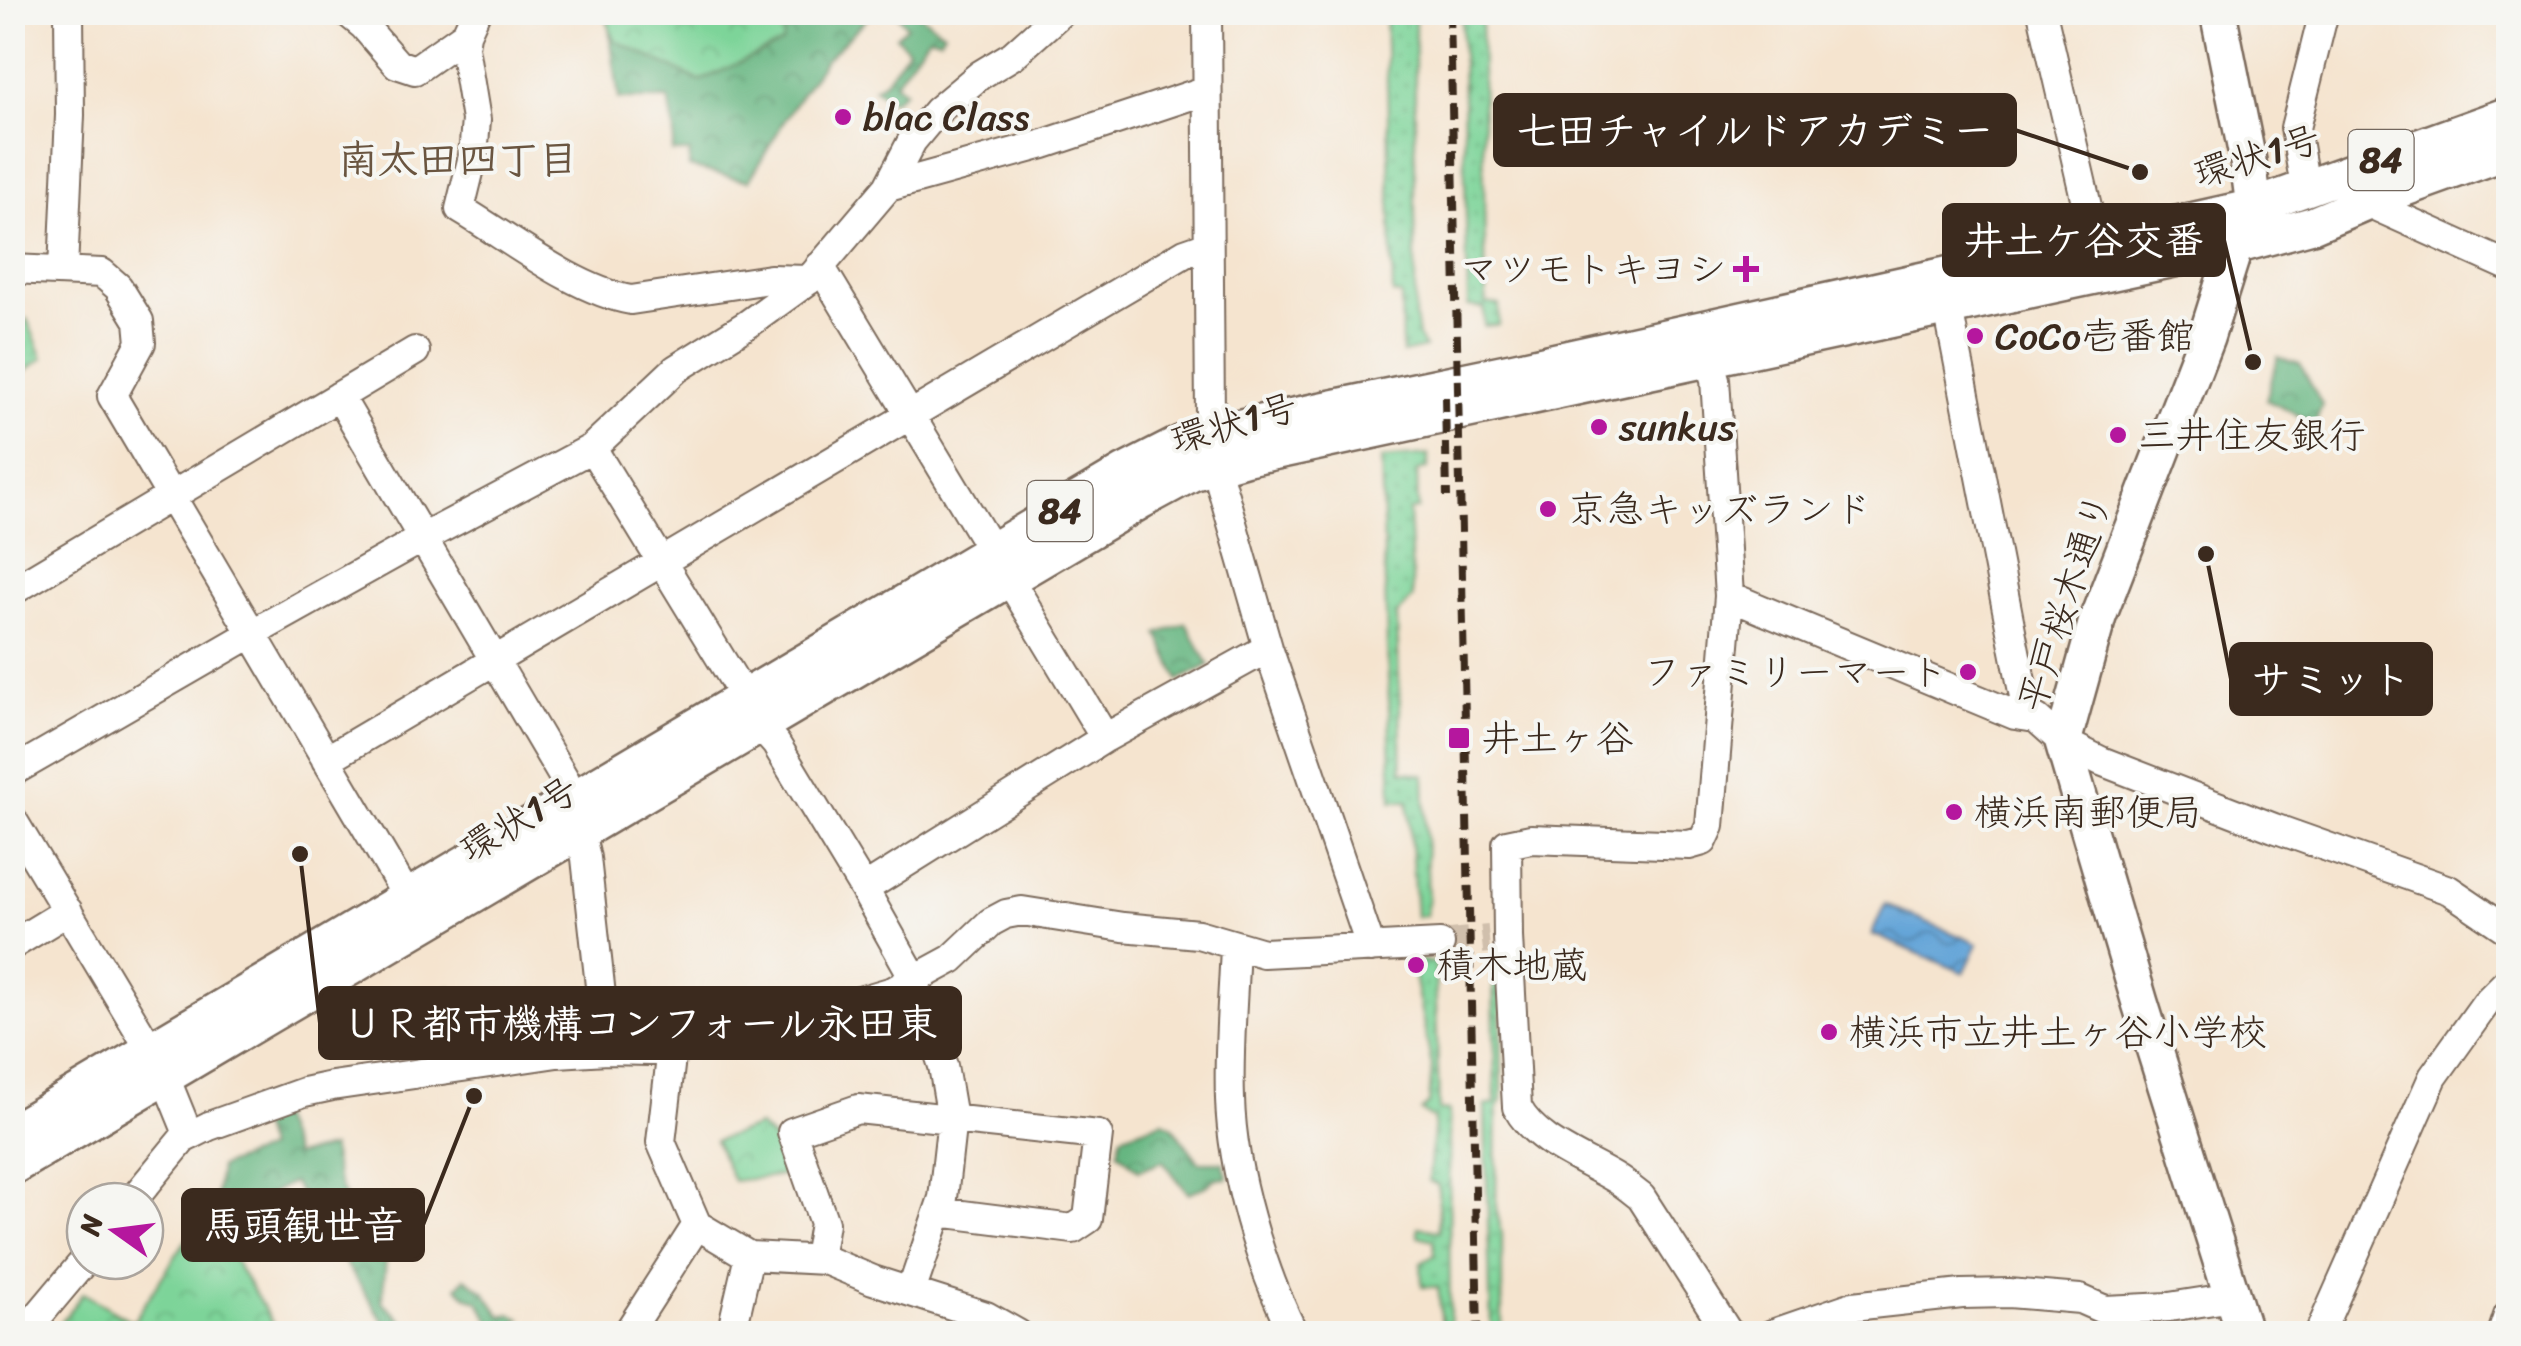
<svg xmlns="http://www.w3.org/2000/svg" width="2521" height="1346" font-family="Sriracha,'Klee One',sans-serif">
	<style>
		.grass { fill: url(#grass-dots); stroke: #5c7f5c; stroke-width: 2.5 }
		.forest { fill: url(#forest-crowns); stroke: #507050; stroke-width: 2.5 }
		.park { fill: url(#park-crowns); stroke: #5c7f5c; stroke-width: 2.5 }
		.water { fill: url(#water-waves); stroke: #50687b; stroke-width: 2.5 }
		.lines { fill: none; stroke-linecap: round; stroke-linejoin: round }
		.minor-tunnel { stroke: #d0bfac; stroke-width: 28; stroke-dasharray: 28 14; stroke-linecap: butt }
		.minor-casing { stroke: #7c6b5c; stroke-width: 32 }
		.major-casing { stroke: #7c6b5c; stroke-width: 40 }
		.minor { stroke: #fff; stroke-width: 28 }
		.major { stroke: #fff; stroke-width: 35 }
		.rail { stroke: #3b2a1e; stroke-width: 8; stroke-dasharray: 15 8; stroke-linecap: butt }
		.poi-dot { fill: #b5179e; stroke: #f6f6f2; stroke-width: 4 }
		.labels { text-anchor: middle; stroke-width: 8; stroke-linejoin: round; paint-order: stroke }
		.shield { fill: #f6f6f2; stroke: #73675e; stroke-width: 2.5 }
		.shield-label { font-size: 35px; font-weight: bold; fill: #3b2a1e }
		.poi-label { font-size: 38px; fill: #3b2a1e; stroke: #f6f6f2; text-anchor: start }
		.street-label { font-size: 38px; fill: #3b2a1e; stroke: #f6f6f2 }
		.neighbourhood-label { font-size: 40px; font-weight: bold; fill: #6a5540; stroke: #f6f6f2 }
		.leader { fill: none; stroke: #3b2a1e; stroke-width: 4 }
		.callout-dot { fill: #3b2a1e; stroke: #f6f6f2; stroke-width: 4 }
		.callout { fill: #3b2a1e; stroke: #3b2a1e; stroke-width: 4 }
		.callout-label { font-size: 40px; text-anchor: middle; font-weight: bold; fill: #fff }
	</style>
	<defs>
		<pattern id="grass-dots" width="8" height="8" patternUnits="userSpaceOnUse" patternTransform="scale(2.5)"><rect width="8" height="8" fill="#7dd499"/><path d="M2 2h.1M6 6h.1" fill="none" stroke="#6db683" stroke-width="1.8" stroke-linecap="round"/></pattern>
		<pattern id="forest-crowns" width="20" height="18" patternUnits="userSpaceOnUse" patternTransform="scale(2.5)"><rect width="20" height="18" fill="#66b681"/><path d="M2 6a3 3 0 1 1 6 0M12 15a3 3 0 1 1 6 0" fill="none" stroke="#559469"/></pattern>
		<pattern id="park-crowns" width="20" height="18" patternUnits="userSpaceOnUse" patternTransform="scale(2.5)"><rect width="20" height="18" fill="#7dd499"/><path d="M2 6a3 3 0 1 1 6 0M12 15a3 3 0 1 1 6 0" fill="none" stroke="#6db683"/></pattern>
		<pattern id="water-waves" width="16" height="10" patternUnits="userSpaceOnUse" patternTransform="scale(2.5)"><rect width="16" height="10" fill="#65a5d8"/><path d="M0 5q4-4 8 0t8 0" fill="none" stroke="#5487af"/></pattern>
	</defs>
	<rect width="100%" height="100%" fill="#f6f6f2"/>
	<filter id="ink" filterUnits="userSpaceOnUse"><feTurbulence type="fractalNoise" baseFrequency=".01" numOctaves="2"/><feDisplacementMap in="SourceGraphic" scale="20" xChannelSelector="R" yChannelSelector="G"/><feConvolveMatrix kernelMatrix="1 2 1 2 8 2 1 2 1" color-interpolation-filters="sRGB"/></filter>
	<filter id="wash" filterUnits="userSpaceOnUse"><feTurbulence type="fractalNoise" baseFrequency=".0048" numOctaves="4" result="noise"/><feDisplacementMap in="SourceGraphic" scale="40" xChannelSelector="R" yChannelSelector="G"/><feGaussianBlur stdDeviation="2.25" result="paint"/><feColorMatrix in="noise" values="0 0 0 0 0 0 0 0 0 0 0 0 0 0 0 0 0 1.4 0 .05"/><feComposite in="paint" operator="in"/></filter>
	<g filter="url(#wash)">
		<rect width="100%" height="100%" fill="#f5e4cf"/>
		<path class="grass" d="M1385 13H1415V317L1418 336 1425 348 1402 353 1401 295 1393 294Z
			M1461 13H1481L1486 303 1499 305V325L1484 326V308L1468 306Z
			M27 319 43 358 13 380V326Z
			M1428 455V469L1417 471 1418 509 1409 510 1413 598 1397 615 1402 771 1424 775 1428 899 1426 916 1416 917 1408 801H1392L1381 459Z
			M1420 960 1435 963 1439 1110 1449 1111 1450 1324 1442 1325 1438 1287H1422L1421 1263 1435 1255 1434 1240 1418 1236V1227L1439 1231 1438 1185 1429 1181 1434 1119 1421 1111 1429 1104 1432 1067 1414 976Z
			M1501 961 1502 1100 1497 1110 1496 1207 1502 1234V1333H1491L1485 1106 1495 1104 1493 963Z"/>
		<path class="forest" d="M607 13H873L825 60 793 106 749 181 689 167 690 152H672L675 134 669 99H619Z
			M903 13H917L944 32 940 39 929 36 895 83 905 91 892 101 874 88 885 81 908 49 896 36 907 26 899 17Z
			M2278 357 2300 364 2322 405 2315 423 2266 400Z
			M1186 623 1209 665 1179 680 1158 634Z
			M451 987 486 1050 446 1053V1032L460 1023 444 991Z
			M279 1117 294 1156 331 1148C337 1199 358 1221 386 1261L382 1302 402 1320 405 1333H391L293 1182 241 1209 236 1232 215 1203 220 1167 267 1149 260 1124Z
			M1163 1121 1173 1127 1199 1162H1223L1228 1178 1214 1179 1207 1186 1188 1193 1163 1161 1139 1170 1118 1152 1121 1136Z
			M465 1278 485 1292 501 1316 510 1314 521 1319 504 1333H479L492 1324 479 1302 469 1298 457 1287Z"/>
		<path class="park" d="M605 13V12L790 13 782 43 700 81 614 40Z
			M759 1126 781 1147 786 1175 733 1181 715 1141Z
			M204 1212 276 1328 273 1333H53L83 1293 133 1322Z"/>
		<path class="water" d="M1885 904 1978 944 1964 973 1872 934Z"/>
	</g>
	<g filter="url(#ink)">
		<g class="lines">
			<path class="minor-tunnel" d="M1440 944 1489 939"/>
			<g class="minor-casing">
				<path id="minor" d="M347 12 364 26 397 64 415 70 466 34
					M476 12 466 34 464 47 476 120 473 156 460 209C509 238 576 291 631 300L770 279 809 280
					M1207 12 1210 419 1215 464 1268 648 1371 948
					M2042 12 2095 241
					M888 187 912 141 937 111 980 75 1013 55 1061 12
					M2305 187 2295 128 2324 12
					M2366 202 2508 266
					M820 266 1105 738
					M12 269 102 273 118 287 139 321 141 343 112 396 418 915
					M63 270 70 115 69 12
					M1948 308 2028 717
					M1708 359 1715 379 1729 596 1710 826 1703 841 1689 845 1531 839 1507 844 1508 937 1517 1107C1535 1142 1582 1158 1615 1178 1624 1183 1633 1191 1641 1197L1729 1334
					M339 396 565 780 572 799 586 858 607 1050
					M592 448 745 698
					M12 591 415 351
					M1729 596 2015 715 2036 718 2063 742 2101 761 2274 828 2449 890 2508 930
					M761 727 776 744 864 889 914 978 943 1066 952 1118 943 1198 911 1292
					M326 760 1185 253 1208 245
					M12 772 251 634 423 538 592 448 676 369 748 324 809 280 888 187 1044 144 1207 90
					M12 819 150 1049 165 1077 189 1136
					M864 889 1105 738 1268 648
					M12 945 68 911
					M1235 946C1233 997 1228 1048 1230 1099 1232 1171 1261 1269 1294 1334
					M132 1201 183 1139 209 1126 304 1092 332 1086 557 1053 607 1050 650 1051 734 1042 802 1018 893 991 952 959 991 922 1006 914 1022 911 1123 927 1198 934 1263 953 1440 944
					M697 1225 749 1256
					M818 1259 824 1223 792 1132 858 1109 1098 1135 1088 1219 1073 1229 939 1212
					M23 1334 85 1260
					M627 1334 697 1225 661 1142 672 1049
					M731 1334 749 1256 825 1260 873 1280 986 1316 1018 1334
					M1772 1334 1853 1306 1962 1294 2009 1293 2080 1299 2105 1310 2169 1307 2233 1297
					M2319 1334 2433 1077 2486 1003 2508 981
					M2502 1334 2508 1316"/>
			</g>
			<g class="major-casing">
				<path id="major" d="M2218 12 2248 161 2254 207 2235 246 2206 338 2098 617 2063 742 2140 1003 2244 1334
					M12 1132 1125 472 1180 444 1212 433 1516 370 2254 207 2508 115
					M12 1167 1142 500 1192 473 1244 458 2235 246 2312 225 2366 202 2508 151"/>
			</g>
			<use href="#minor" class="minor"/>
			<use href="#major" class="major"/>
			<path class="rail" d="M1450 12 1478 1334
				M1445 397 1447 497"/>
		</g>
	</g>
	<g class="poi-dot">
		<circle cx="843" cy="117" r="10"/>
		<path d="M1741 254h10v10h10v10h-10v10h-10v-10h-10v-10h10z"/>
		<circle cx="1975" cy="336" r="10"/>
		<circle cx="1599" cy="427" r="10"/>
		<circle cx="2118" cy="435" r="10"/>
		<circle cx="1548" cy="509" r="10"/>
		<circle cx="1968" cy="672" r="10"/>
		<rect x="1447" y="726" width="24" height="24" rx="5"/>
		<circle cx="1954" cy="812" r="10"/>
		<circle cx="1416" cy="965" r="10"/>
		<circle cx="1829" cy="1032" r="10"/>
	</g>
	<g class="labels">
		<g class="shield">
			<rect x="2348.5" y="130" width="65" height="60" rx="8"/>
			<rect x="1027.5" y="481" width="65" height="60" rx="8"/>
		</g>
		<g class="shield-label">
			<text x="2381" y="172">84</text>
			<text x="1060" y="523">84</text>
		</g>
		<g class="poi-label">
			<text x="863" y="130">blac Class</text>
			<text x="1726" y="282" text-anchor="end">マツモトキヨシ</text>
			<text x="1995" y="349">CoCo壱番館</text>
			<text x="1619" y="440">sunkus</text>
			<text x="2138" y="448">三井住友銀行</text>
			<text x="1568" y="522">京急キッズランド</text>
			<text x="1948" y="685" text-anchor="end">ファミリーマート</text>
			<text x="1482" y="751">井土ヶ谷</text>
			<text x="1974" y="825">横浜南郵便局</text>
			<text x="1436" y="978">積木地蔵</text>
			<text x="1849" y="1045">横浜市立井土ヶ谷小学校</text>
		</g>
		<g class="street-label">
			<text transform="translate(2257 156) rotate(-17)" y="13">環状1号</text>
			<text transform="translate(1234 423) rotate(-16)" y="13">環状1号</text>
			<text transform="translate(2065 602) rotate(-72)" y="13">平戸桜木通り</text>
			<text transform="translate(519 819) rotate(-31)" y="13">環状1号</text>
		</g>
		<g class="neighbourhood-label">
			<text x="458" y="173">南太田四丁目</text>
		</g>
	</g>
	<path class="leader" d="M2140 172L2015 130M2253 362L2224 240M2206 554L2231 679M300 854L320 1023M474 1096L423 1225"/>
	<g class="callout-dot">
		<circle cx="2140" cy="172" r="10"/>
		<circle cx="2253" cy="362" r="10"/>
		<circle cx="2206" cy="554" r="10"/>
		<circle cx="300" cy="854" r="10"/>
		<circle cx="474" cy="1096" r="10"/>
	</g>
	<g class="callout">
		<rect x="1495" y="95" width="520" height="70" rx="10"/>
		<rect x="1944" y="205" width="280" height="70" rx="10"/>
		<rect x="2231" y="644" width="200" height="70" rx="10"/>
		<rect x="320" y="988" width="640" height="70" rx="10"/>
		<rect x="183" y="1190" width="240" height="70" rx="10"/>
	</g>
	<g class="callout-label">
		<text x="1755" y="144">七田チャイルドアカデミー</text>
		<text x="2084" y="254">井土ケ谷交番</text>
		<text x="2331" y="693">サミット</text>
		<text x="640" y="1037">ＵＲ都市機構コンフォール永田東</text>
		<text x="303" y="1239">馬頭観世音</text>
	</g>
	<rect width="2521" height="1346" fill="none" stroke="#f6f6f2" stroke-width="50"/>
	<g transform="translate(115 1231) rotate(284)"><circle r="48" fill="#f6f6f2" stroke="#aba49d" stroke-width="2.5"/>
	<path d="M0-8L18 38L0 25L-18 38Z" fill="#b5179e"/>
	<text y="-15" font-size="28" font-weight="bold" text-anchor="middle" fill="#3b2a1e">N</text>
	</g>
</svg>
